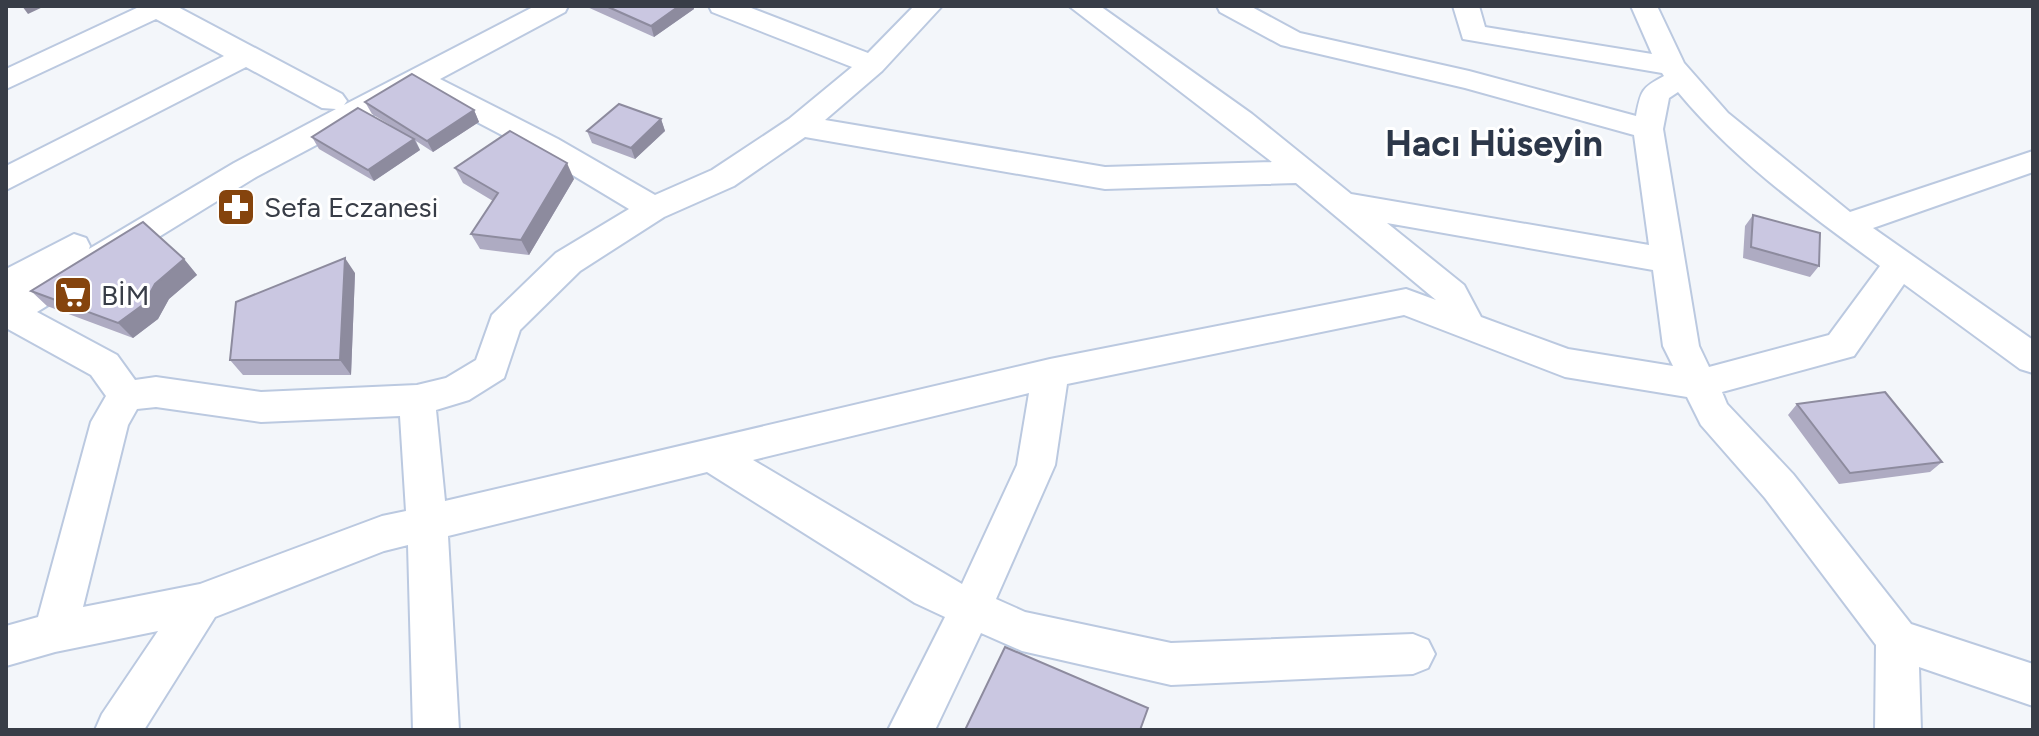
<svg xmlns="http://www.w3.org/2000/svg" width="2039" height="736" font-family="Figtree,sans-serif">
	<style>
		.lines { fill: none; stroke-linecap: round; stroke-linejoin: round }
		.minor-casing { stroke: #bbc9e0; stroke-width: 4 }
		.minor { fill: #fff; fill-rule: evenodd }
		.wall { fill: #aeabc2 }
		.shaded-wall { fill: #8d8b9e }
		.building { fill: #cac7e1; stroke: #8d8b9e; stroke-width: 2 }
		.labels { text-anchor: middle; stroke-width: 6; stroke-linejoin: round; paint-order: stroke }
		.poi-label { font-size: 28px; fill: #383d47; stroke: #fff; text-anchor: start }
		.district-label { font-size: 36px; font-weight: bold; fill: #2c3749; stroke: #fff }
	</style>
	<rect width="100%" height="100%" fill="#f3f6fa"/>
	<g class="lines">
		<g class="minor-casing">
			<path id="minor" d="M141 6H176L342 94 347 101 344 105 535 6H568L565 12 440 79 558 139 655 195 712 170 789 119 852 67 712 12 709 6H746L868 53 914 6H942L882 71 825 120 1105 167 1272 162 1069 6H1100L1252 114 1351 194 1649 245 1634 135 1465 88 1281 45 1220 12 1217 6H1250L1300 33 1469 71 1636 116C1641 91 1641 88 1664 76L1662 73 1463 39 1453 6H1479L1485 27 1652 54 1631 6H1657L1684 63 1728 113 1850 212 2033 151V172L1873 228 2033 340V373L2020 369 1904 284 1854 356 1722 392 1727 404 1793 474 1911 624 2033 664V706L1919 667 1921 730H1875L1876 645 1765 498 1701 425 1687 397 1565 377 1404 315 1067 384 1055 465 996 599 1025 612 1171 643 1413 634 1428 640 1435 654 1428 668 1413 674 1171 685 1022 651 981 633 935 730H888L945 617 915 603 707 472 448 536 459 730H413L408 545 384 551 215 617 144 730H95L102 714 158 631 55 652 6 666V626L38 617 91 422 106 396 91 375 6 328V298L9 297 6 298V269L74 234 86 238 90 246 89 249 234 163 336 109 322 108 246 67 6 190V166L224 56 156 19 6 89V69ZM418 91 536 153 629 209 556 253 492 315 476 360 446 378 417 385 261 392 156 377 135 380 117 355 37 312 256 177ZM1678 92C1735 161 1809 214 1880 266L1829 335 1709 367 1699 346 1663 129 1669 98ZM805 137 1105 189 1296 183 1436 300 1406 289 1050 359 445 501 436 410 469 400 504 378 520 330 580 271 664 217 734 186ZM1387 223 1653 270 1663 346 1673 366 1568 349 1481 317 1464 285ZM1029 393 1017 465 962 584 753 460ZM156 407 261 422 400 416 406 511 382 516 200 584 83 607 128 425 137 409Z"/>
		</g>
		<use href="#minor" class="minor"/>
	</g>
	<path class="wall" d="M585 6H693L694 9 654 37Z
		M365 102 474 110 479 122 433 152 416 141 420 150 374 181 319 149 312 137 390 125 372 114Z
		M661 119 665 131 635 159 592 143 587 131Z
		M455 168 574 179 529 255 480 249 471 234 493 201 463 183Z
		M1753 215 1819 266 1810 277 1743 258 1745 226Z
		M184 259 197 275 169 299 158 319 133 338 47 306 31 291Z
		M355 273 351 375H243L230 360Z
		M1797 404 1942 462 1930 472 1839 484 1788 415Z"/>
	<path class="shaded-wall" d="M22 6H45L28 14Z
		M679 6H693L694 9 654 37 651 26Z
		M474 110 479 122 433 152 427 141Z
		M661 119 665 131 635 159 631 148Z
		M414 139 420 150 374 181 368 170Z
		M567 163 574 179 529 255 521 240Z
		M345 258 355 273 351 375 340 360Z
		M184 259 197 275 169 299 158 319 133 338 118 323 155 284Z"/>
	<path class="building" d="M606 6H679L651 26Z
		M412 74 474 110 427 141 365 102Z
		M619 104 661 119 631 148 587 131Z
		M358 108 414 139 368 170 312 137Z
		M510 131 567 163 521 240 471 234 498 193 455 168Z
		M1753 215 1820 233 1819 266 1751 247Z
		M143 222 184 259 155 284 144 304 118 323 31 291Z
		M345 258 340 360H230L236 302Z
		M1885 392 1942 462 1850 473 1797 404Z
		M1005 647 1148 708 1140 730H965Z"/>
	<defs>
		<g id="pharmacy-square" transform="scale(2)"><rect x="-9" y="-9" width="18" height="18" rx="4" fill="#85440d" stroke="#fff"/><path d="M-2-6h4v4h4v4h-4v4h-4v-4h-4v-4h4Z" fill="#fff"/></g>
		<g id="supermarket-square" transform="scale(2)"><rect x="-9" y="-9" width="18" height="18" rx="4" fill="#85440d" stroke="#fff"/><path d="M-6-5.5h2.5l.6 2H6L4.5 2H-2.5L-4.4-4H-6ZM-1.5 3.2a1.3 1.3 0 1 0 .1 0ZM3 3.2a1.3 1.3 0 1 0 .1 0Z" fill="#fff"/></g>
	</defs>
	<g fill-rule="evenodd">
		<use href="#pharmacy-square" x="236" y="207"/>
		<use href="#supermarket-square" x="73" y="295"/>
	</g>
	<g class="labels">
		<g class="poi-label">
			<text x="264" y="217">Sefa Eczanesi</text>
			<text x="101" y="305">BİM</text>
		</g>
		<g class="district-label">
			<text x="1494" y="156">Hacı Hüseyin</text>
		</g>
	</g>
	<rect width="2039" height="736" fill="none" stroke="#383d47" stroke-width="16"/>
</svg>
